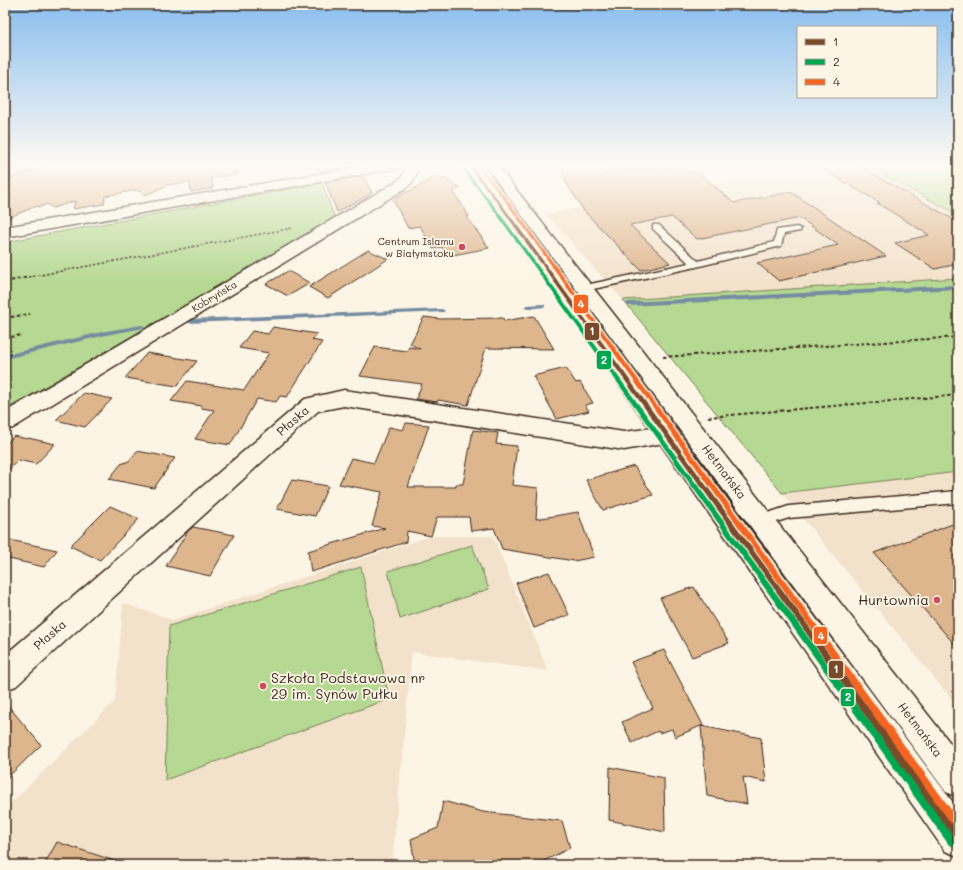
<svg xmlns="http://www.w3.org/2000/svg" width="963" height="870" font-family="Mali,sans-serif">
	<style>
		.built { fill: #f3e2cb }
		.green { fill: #b5d892; stroke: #788158 }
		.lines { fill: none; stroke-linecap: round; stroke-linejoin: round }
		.stream { fill: #748ca1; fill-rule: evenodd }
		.building { fill: #deb68e; stroke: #3b2a1e }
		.lane-casing { stroke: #3b2a1e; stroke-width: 3 }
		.street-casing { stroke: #3b2a1e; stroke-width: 3 }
		.secondary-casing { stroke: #3b2a1e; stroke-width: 3 }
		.path-far1 { stroke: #3b2a1e; stroke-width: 1.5; stroke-dasharray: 2.5 2; stroke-linecap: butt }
		.path { stroke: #3b2a1e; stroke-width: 2; stroke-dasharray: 3.5 2.5; stroke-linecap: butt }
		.lane { fill: #fcf5e5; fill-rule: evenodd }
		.street { fill: #fcf5e5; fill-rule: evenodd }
		.secondary { fill: #fcf5e5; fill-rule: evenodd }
		.bus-1-casing { stroke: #fcf5e5; stroke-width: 3 }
		.bus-2-casing { stroke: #fcf5e5; stroke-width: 3 }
		.bus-3-casing { stroke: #fcf5e5; stroke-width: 3 }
		.bus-1 { fill: #7a4b2a; fill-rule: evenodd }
		.bus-2 { fill: #00a651; fill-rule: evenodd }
		.bus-3 { fill: #f26522; fill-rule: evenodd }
		.poi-dot { fill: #d1495b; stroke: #fcf5e5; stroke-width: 1.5 }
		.labels { text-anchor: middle; stroke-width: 3.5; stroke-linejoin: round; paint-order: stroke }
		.far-poi-label { font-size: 10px; fill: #3b2a1e; stroke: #fcf5e5; text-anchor: end }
		.far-street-label { font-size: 10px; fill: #3b2a1e; stroke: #fcf5e5 }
		.street-label { font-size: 12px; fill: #3b2a1e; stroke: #fcf5e5 }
		.near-poi-label { font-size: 14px; fill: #3b2a1e; stroke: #fcf5e5; text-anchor: end }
		.line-badge { stroke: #fcf5e5; stroke-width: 1.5 }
		.badge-label { font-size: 11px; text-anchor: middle; font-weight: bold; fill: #fff }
	</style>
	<rect width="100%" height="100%" fill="#fcf5e5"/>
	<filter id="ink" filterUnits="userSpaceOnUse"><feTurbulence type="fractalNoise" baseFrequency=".025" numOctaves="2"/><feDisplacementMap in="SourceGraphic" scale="8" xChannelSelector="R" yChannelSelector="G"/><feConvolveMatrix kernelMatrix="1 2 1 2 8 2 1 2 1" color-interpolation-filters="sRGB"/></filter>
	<g filter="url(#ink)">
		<path class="built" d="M735 164H863L958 215V278L623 300 546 214 753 177Z
			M958 472V707L782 493Z
			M431 536H493L548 671 412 652 392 865H5V809L115 701 123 603 173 620Z"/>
		<path class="green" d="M863 164H948L958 169V215Z
			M322 183 335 218 5 410V242Z
			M958 278V472L782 493 623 300Z
			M472 545 489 589 400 619 388 571Z
			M361 567 389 699 165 780 169 626Z"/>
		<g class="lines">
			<path class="stream" d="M958 285V289L628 306 625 304 628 302Z
				M543 304 545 305V307L527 309 524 307 527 305Z
				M442 309 445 311 444 312 189 323 186 321 189 319Z
				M142 325 145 327 144 328 106 335 5 359V355L106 331Z"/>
		</g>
		<path class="building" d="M44 164H237L238 174 211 178 213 188 191 192 190 182 167 185 146 195 137 190 105 196 104 204 73 209 75 201 53 208 47 204 40 207 37 206 5 219V180L42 168Z
			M317 164H357L358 166 320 172Z
			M560 164H599L603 173 682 166 688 172 697 171 734 203 791 192 886 256 779 281 757 263 838 245 800 218 697 239 672 217 630 225 670 263 641 270 584 211 567 184Z
			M814 164H855L958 222V264L935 269 895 243 929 235 877 203H880Z
			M363 176 372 193 337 212 325 182Z
			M435 177H441L461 188 453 191 469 216 467 217 489 248 448 256 442 247 433 249 420 226 408 228 393 200Z
			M368 250 388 259 328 298 309 287Z
			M288 271 310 283 288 296 266 284Z
			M534 316 554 349 486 348 468 405 438 400 437 402 416 399 422 384 360 376 375 347 407 351 409 347 420 349 410 344 424 317 440 319 503 318 504 321Z
			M273 327 317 334 312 340 322 342 287 397 280 396 276 402 257 399 230 445 195 439 214 410 201 408 202 406 171 401 187 381 244 390 269 353 239 348 252 331 268 334Z
			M147 353 197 361 177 386 125 378Z
			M566 368 576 383 580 382 593 403 585 405 589 411 557 419 533 376Z
			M84 393 112 399 85 427 56 420Z
			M406 423 429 425 408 487H456V484H463L473 430 498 433 496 444 517 446 512 485 538 488 536 519 578 512 594 557 574 561 502 549 494 528 471 531 469 517H437L431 536 407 531 406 542 311 572 308 551 385 528 372 526 382 492 339 484 351 458 374 463 389 427 403 430Z
			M14 436 27 439 28 438 55 444 36 464 18 460 5 474V445Z
			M137 451 175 458 154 488 109 479 121 464 129 461Z
			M634 466 653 495 603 510 586 480Z
			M292 480 328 486 315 516 277 509Z
			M110 506 139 519 100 560 70 546Z
			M958 522V648L874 553Z
			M193 527 234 535 210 576 166 566 188 531Z
			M5 539 57 550 44 567 5 558Z
			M549 572 569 615 534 628 516 583Z
			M694 587 729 643 692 657 660 598Z
			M664 650 703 725 675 737 672 729 659 733 658 731 632 743 622 722 653 708 631 662Z
			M5 702 41 745 5 780Z
			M701 726 761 738 766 782 743 777 747 804 707 796Z
			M610 767 664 778 665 832 609 820Z
			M443 801 483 812 562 821 570 848 536 865H415L411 839 438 828Z
			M57 842 115 861 114 865H44Z"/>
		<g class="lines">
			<g class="lane-casing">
				<path id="lane" d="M653 225H659L698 261 774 242 777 230 797 227 801 229 800 231 784 234 781 246 696 267 584 291 581 290 579 288 581 286 689 263 653 229Z
					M958 491V503L789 518 761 527 756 525 754 521 756 517 789 506Z"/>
			</g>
			<g class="street-casing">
				<path id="street" d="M26 164H43L42 167 5 179V171Z
					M378 164H416C419 174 414 182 406 188L13 428 5 430V412L396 182 403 176 404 165 398 168 5 237V227Z
					M344 390 624 432 667 426 675 429 678 435 675 441 624 450 344 406 318 411 16 686 5 690V655L305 399Z"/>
			</g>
			<g class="secondary-casing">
				<path id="secondary" d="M462 164H474L505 201 958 809V856L945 851 495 207Z
					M484 164H496L958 753V797L946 792Z"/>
			</g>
			<path class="path-far1" d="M438 164 450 165
				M24 278 293 228"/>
			<path class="path" d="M5 282 29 277
				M5 318 30 314
				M5 338 21 335
				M663 357 958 337
				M708 417 958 395"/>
			<use href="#lane" class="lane"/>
			<use href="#street" class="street"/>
			<use href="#secondary" class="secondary"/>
			<g class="bus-1-casing">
				<path id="bus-1" d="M467 164H469L501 203 958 831V842L955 841 499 205Z"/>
			</g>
			<g class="bus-2-casing">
				<path id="bus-2" d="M462 167H464L495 207 955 839 956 842 955 845 952 846 949 845 493 209 462 169Z"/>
			</g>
			<g class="bus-3-casing">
				<path id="bus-3" d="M476 164H478L507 199 958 819V830L955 829 505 201Z"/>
			</g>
			<use href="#bus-1" class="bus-1"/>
			<use href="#bus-2" class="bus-2"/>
			<use href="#bus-3" class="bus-3"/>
		</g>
	</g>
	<linearGradient id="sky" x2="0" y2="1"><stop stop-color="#89beee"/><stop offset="0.58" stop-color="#fefaf3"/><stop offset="1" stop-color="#fefaf3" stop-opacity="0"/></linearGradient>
	<rect width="963" height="285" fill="url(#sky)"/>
	<g class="poi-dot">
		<circle cx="462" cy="247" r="4"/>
		<circle cx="937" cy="600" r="4"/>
		<circle cx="263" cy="686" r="4"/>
	</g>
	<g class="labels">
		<g class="far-poi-label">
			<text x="454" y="245">Centrum Islamu<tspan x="454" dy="12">w Białymstoku</tspan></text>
		</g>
		<g class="far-street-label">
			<text transform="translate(214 296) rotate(-31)" y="4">Kobryńska</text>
		</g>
		<g class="street-label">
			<text transform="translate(293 421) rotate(-41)" y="4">Płaska</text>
			<text transform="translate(724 472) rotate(53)" y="4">Hetmańska</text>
			<text transform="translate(50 635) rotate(-41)" y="4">Płaska</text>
			<text transform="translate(920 730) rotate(53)" y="4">Hetmańska</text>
		</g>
		<g class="near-poi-label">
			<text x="929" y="605">Hurtownia</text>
			<text x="271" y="683" text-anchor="start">Szkoła Podstawowa nr<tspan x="271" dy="16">29 im. Synów Pułku</tspan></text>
		</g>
	</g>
	<g class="line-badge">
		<rect x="573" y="294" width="16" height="20" rx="4" fill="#f26522"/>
		<rect x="584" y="322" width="16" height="19" rx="4" fill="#7a4b2a"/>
		<rect x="596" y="350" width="16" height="20" rx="4" fill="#00a651"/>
		<rect x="813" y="626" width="15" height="19" rx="4" fill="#f26522"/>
		<rect x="828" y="660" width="16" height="19" rx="4" fill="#7a4b2a"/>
		<rect x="840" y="688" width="15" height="19" rx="4" fill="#00a651"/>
	</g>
	<g class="badge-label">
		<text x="581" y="308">4</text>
		<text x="592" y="335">1</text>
		<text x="604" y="364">2</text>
		<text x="821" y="640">4</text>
		<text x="836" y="673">1</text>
		<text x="848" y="701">2</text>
	</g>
	<rect width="963" height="870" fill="none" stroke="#fcf5e5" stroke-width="20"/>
	<rect x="10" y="10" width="943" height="850" fill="none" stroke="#3b2a1e" stroke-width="1.5" filter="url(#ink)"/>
	<rect x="797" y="26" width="140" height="72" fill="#fcf5e5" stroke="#afa495"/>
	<rect x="805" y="39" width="20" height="6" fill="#7a4b2a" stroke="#afa495"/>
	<text x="833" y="46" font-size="12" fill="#3b2a1e">1</text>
	<rect x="805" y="59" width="20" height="6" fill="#00a651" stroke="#afa495"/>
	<text x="833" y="66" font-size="12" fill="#3b2a1e">2</text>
	<rect x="805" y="79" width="20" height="6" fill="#f26522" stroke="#afa495"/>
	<text x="833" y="86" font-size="12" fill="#3b2a1e">4</text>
</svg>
